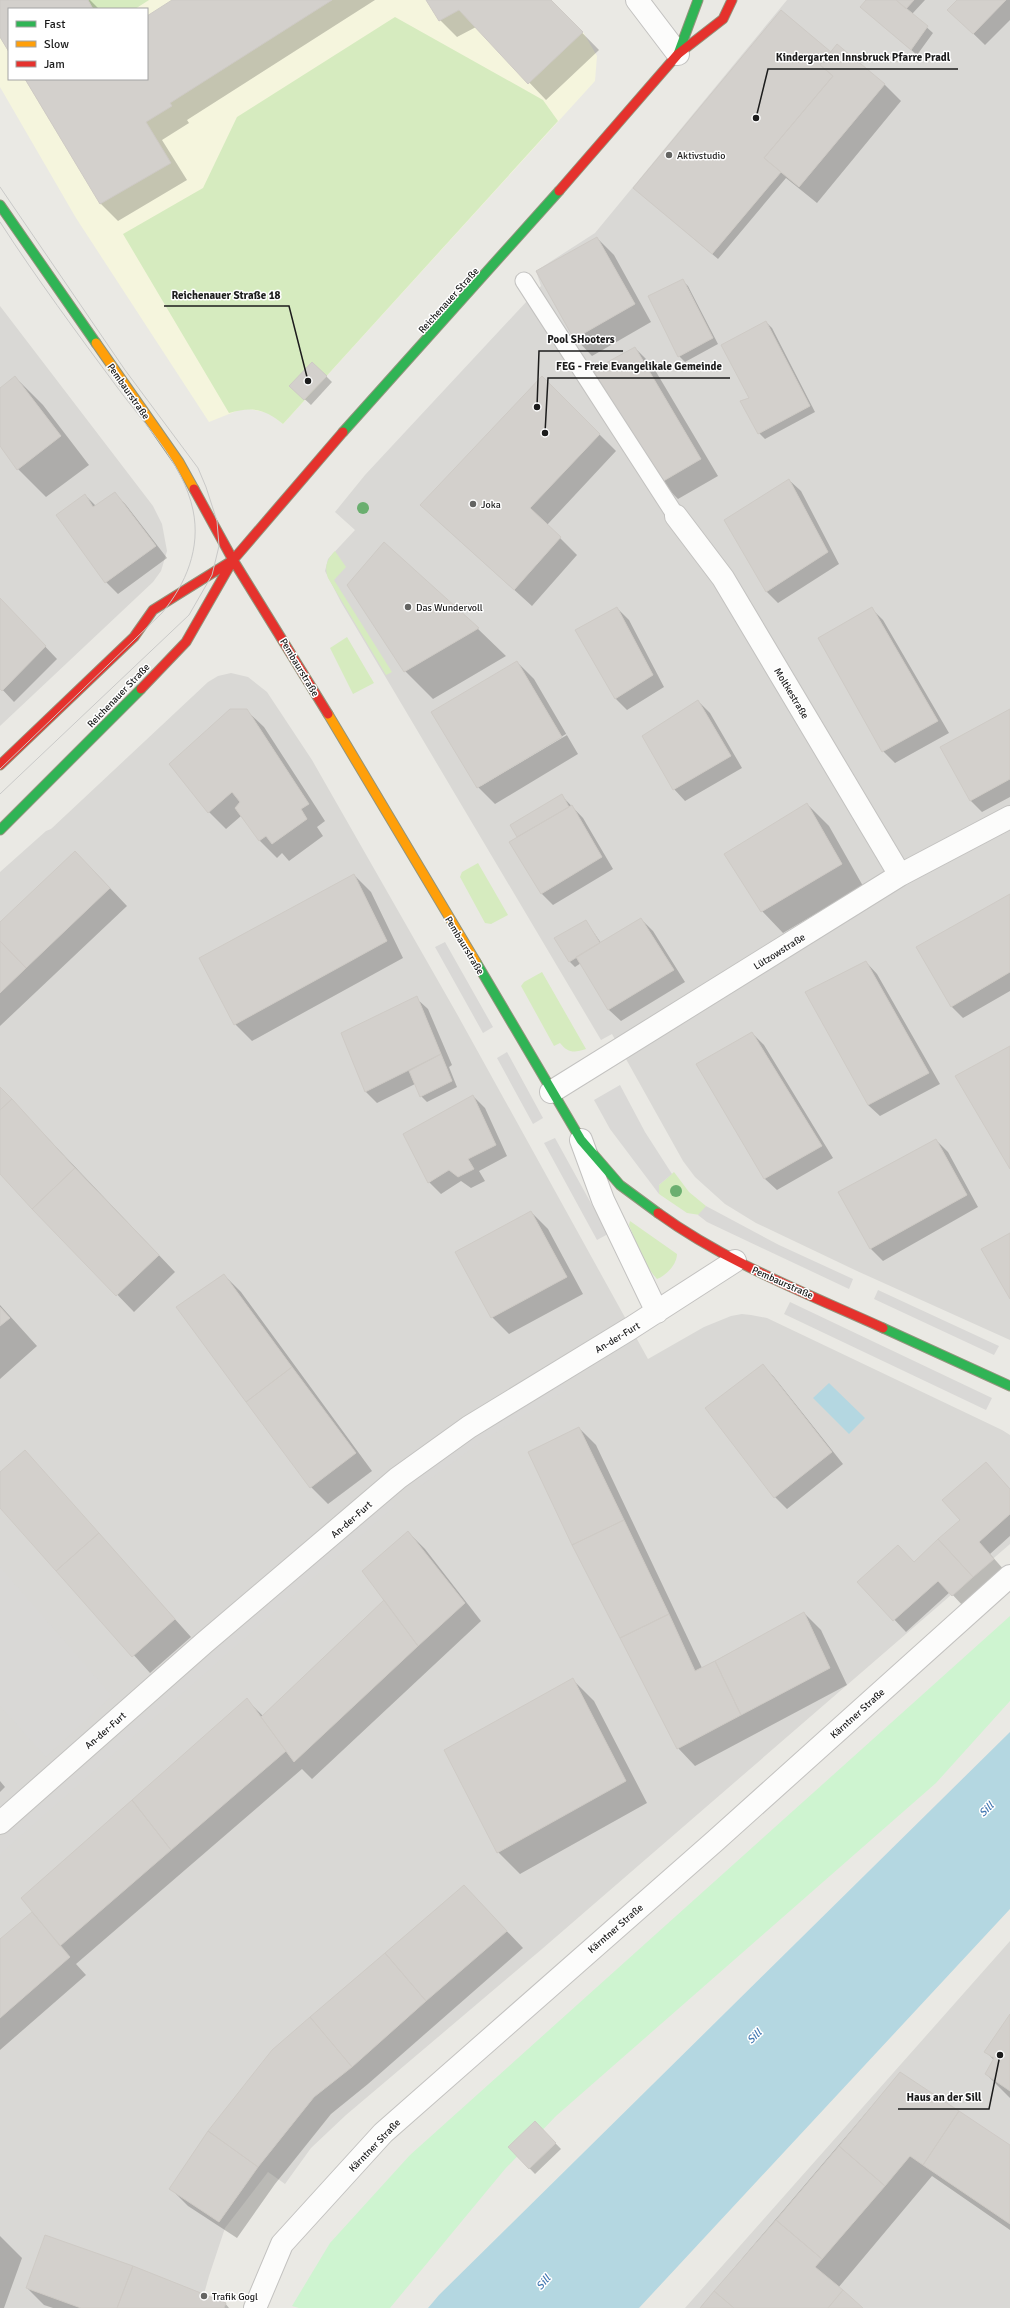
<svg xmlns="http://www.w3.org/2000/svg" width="1010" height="2308" font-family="Signika,sans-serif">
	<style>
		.residential { fill: #d9d8d5 }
		.education { fill: #f5f5dd; fill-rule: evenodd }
		.grass { fill: #d6ebbf }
		.park { fill: #cef4d0 }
		.parking { fill: #d9d8d6 }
		.water { fill: #b4d7e1 }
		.shadow { fill: #0003; fill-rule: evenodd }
		.building { fill: #d3d0cc; stroke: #cecac5 }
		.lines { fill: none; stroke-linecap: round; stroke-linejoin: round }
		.lane-casing { stroke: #c3c2c0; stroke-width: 19 }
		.street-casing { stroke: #c3c2c0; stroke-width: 24 }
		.fast-casing { stroke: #92947c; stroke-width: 11 }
		.slow-casing { stroke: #92947c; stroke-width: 11 }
		.jam-casing { stroke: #92947c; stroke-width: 11 }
		.lane { stroke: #fcfcfb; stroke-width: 17 }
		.street { stroke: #fcfcfb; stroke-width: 22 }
		.fast { stroke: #30b455; stroke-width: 9 }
		.slow { stroke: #ff9f0a; stroke-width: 9 }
		.jam { stroke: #e5322d; stroke-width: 9 }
		.tram { stroke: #c9c9c8; stroke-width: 1 }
		.tree { fill: #6baf70 }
		.poi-dot { fill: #646462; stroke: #fff; stroke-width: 1.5 }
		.labels { text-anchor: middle; stroke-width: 3; stroke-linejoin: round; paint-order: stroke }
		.poi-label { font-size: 10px; fill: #1c1c1c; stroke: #fff; text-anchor: start }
		.street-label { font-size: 10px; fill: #1c1c1c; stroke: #fff }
		.water-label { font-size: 11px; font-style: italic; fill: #4277b1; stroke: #fff }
		.leader { fill: none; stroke: #1c1c1c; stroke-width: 1.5 }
		.callout-dot { fill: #1c1c1c; stroke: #fff; stroke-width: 1.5 }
		.callout-label { font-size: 11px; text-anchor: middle; font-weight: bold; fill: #1c1c1c; stroke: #fff; stroke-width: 3; stroke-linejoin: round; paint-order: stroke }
	</style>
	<rect width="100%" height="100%" fill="#eae9e4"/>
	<path class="residential" d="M787 0H1010V1340L857 1271 756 1223 725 1204 695 1177 683 1161 612 1034 601 1040 341 602 325 571 328 559 355 530 335 512 365 475 541 286 536 271 595 233Z
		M0 306 153 506 162 524 167 551 161 571 153 582 0 726Z
		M231 673 248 677 267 692 312 760 457 1014 648 1359 704 1327 731 1316 742 1314 751 1315 767 1318 1002 1430 1010 1435V1544L542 1949 346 2115 311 2148 285 2184 268 2172 225 2228 209 2276 204 2294 226 2303 224 2308H0V872L46 831 51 829 208 682 218 676Z
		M1010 1941V2308H685Z"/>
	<path class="education" d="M0 0H551L583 32 597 56 595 81 283 424 270 413 244 408 209 422 76 218 0 87ZM9 9H147V79H9Z"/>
	<path class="grass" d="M88 0H149L135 9H93Z
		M395 17 543 100 558 121 283 424C265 409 252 406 229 413L123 234 203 188 237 117Z
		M335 551 346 567 334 580 392 672 386 675 328 578C324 567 327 559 335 551Z
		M347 637 374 683 353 694 330 648Z
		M478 863 508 915 491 924 485 923 460 877 462 872Z
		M542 972 586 1049C574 1053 568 1053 560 1043L554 1046 521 986 524 982Z
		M674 1172 689 1192 706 1206 700 1215 687 1213 659 1194V1185Z
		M630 1221 677 1254C677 1264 667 1275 657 1279 644 1265 636 1243 629 1225Z"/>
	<path class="park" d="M1010 1616V1701L936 1783 556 2116 505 2169 390 2308H299L292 2306 330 2243 410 2155Z"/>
	<path class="parking" d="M445 942 493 1027 483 1033 435 947Z
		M507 1052 543 1118 533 1124 497 1058Z
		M620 1085 645 1132 672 1174 659 1185V1194L610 1129 594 1100Z
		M555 1138 608 1234 597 1240 544 1143Z
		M706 1206 779 1245 853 1279 849 1289 707 1222 698 1215Z
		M878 1290 999 1346 994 1355 874 1299Z
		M790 1302 992 1398 986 1410 784 1314Z
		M560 1380 566 1390 488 1437 422 1485 415 1476Z
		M388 1498 395 1506 0 1854V1840Z
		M0 1567 112 1696 46 1757 0 1706Z"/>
	<path class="water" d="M829 1383 865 1418 849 1434 813 1398Z
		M1010 1732V1909L639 2308H428L439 2295Z"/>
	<path class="shadow" d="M0 0H90L99 9H9V52L0 37Z
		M174 0H375L187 120 189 123 162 140 187 180 118 221 101 204 25 79H147V17Z
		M427 0H550L599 50 546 100 476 27 457 37 440 20Z
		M868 0H925L912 14 933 33 917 55 867 12Z
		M958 0H1010V20L985 45 949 10Z
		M831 54 884 84 901 101 817 203 786 178 718 259 640 193Z
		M597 238 614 255 651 322 592 356 575 338Z
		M682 280 688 286 718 344 685 362 679 356Z
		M766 322 772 328 815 412 765 439 759 433 741 401 751 398Z
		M635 348 652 365 718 476 678 499 661 482Z
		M326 376 332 382 311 405 297 392Z
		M15 377 43 405 89 465 46 497 18 469 0 445V389Z
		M542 377 616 451 547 525 577 555 532 606 439 522Z
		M789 480 801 491 839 564 778 603 766 591Z
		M115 493 126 505 167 558 118 594 106 582 57 515 85 495 96 506Z
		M384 544 478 629 506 656 433 699 405 671Z
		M0 599 57 659 14 702 0 687Z
		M617 608 629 620 664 687 627 710 616 699Z
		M871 608 883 620 949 733 895 763 883 751 819 639Z
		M517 662 534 679 578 754 495 804 478 787ZM566 734 567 735 481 786V784Z
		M698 701 710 713 742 768 685 801 674 789Z
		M246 710 264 727 325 821 317 827 323 836 289 861 282 853 277 858 260 841 241 816 226 829 209 812 170 765Z
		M1010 710V797L982 812 970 800Z
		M562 796 583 818 613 869 553 905 542 894 510 842 519 837 511 825Z
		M807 804 829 826 863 886 783 933 762 911Z
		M92 869 127 906 0 1026V923Z
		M354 875 371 892 403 958 252 1041 235 1024Z
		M1010 895V991L963 1018 951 1006Z
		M641 919 653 931 685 982 621 1021 609 1010 581 963 575 967 569 961 586 921 601 943Z
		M866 962 877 974 940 1084 880 1116 868 1105Z
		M416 998 428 1009 452 1065 449 1067 457 1087 427 1102 421 1096 415 1084 377 1103 365 1091Z
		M752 1033 764 1045 833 1158 777 1190 765 1179 697 1065Z
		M0 1088 175 1272 134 1312 0 1173Z
		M473 1096 485 1108 507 1156 479 1171 485 1181 471 1188 461 1181 441 1194 429 1182Z
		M936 1140 948 1152 978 1207 883 1261 871 1249 840 1193Z
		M531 1212 548 1229 583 1294 509 1334 492 1317Z
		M224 1275 241 1292 372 1471 328 1504 311 1487 178 1307Z
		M0 1305 37 1346 0 1379Z
		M763 1365 774 1377 843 1464 787 1509 775 1497Z
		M579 1428 596 1445 702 1668 804 1613 821 1630 847 1685 695 1766 678 1748Z
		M25 1452 191 1637 150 1673 0 1507V1474Z
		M986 1463 1010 1489V1536L990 1554 1005 1571 964 1607 950 1592 906 1632 859 1582 914 1563 961 1520Z
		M408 1532 425 1549 481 1621 312 1779 302 1769 76 1964 86 1975 0 2050V1941L34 1912 247 1700 263 1716 385 1600Z
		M572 1679 594 1701 647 1803 520 1874 498 1852Z
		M0 1781 5 1787 0 1792Z
		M481 1904 523 1948 368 2084 331 2114 275 2184 237 2238 188 2206 171 2189Z
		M1010 2016V2098L986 2074 994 2060 985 2051Z
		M900 2073 1010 2147V2230L932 2176 838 2288 861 2308H700Z
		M535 2122 561 2149 535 2174 509 2147Z
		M0 2236 22 2258 4 2308H0Z
		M27 2288 225 2303 229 2308H53L44 2305Z"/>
	<path class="building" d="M0 0H88L93 9H9V52L0 37Z
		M172 0H332L170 103 172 106 146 122 171 163 100 204 25 79H147V16Z
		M426 0H551L583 32 528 84 459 10 439 21Z
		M866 0H896L928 26 911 50 860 7Z
		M896 0H914L906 9Z
		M957 0H1006L973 34 947 10Z
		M781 10 831 52 820 65 833 76 764 158 781 172 712 254 633 188Z
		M837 44 885 84 799 187 764 158 833 76 820 65Z
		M597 237 635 304 574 339 536 271Z
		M683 279 713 338 678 357 648 296Z
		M766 321 810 406 758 434 740 401 749 398 721 345Z
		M635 347 701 459 660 483 593 370Z
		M312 362 327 376 304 400 289 386Z
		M15 376 61 436 17 470 0 446V388Z
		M542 376 600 434 530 508 561 537 514 590 420 505Z
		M789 479 828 552 766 592 724 520Z
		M115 492 156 546 105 583 56 515 85 494 93 507Z
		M384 542 479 628 404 672 347 585Z
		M0 598 46 646 2 691 0 689Z
		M617 607 653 675 615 699 575 630Z
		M872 607 938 721 882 752 818 638Z
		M517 661 562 737 477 788 431 712Z
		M698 700 731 756 673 790 642 736Z
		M230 709H247L309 804 301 809 307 819 272 844 266 836 259 841 235 808 240 802 232 792 208 813 169 764Z
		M1010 709V779L970 801 940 747Z
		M562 794 569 807 517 837 510 825Z
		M807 803 842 864 761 912 724 854Z
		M572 805 602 857 541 894 509 842Z
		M75 851 110 888 26 968 0 941V922Z
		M354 874 387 941 234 1025 199 958Z
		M1010 894V972L951 1007 916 947Z
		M641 918 674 970 608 1010 576 957Z
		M586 920 600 943 569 962 554 938Z
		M0 941 26 968 0 993Z
		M866 961 929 1073 868 1105 805 992Z
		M417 996 441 1054 365 1092 341 1033Z
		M752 1032 822 1146 764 1179 696 1064Z
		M1010 1046V1169L955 1076Z
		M441 1054 452 1081 420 1097 409 1071Z
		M0 1087 12 1099 0 1110Z
		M473 1095 496 1145 468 1159 474 1169 458 1177 449 1170 428 1183 403 1134Z
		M12 1099 75 1168 32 1209 0 1174V1110Z
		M936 1139 967 1195 870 1249 838 1192Z
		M75 1168 159 1255 116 1296 32 1209Z
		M531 1211 567 1277 491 1318 455 1252Z
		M1010 1233V1299L981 1249Z
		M224 1274 292 1367 246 1402 176 1307Z
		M0 1307 10 1318 0 1326Z
		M763 1364 832 1452 774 1498 705 1408Z
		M292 1367 356 1453 310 1488 246 1402Z
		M579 1427 624 1520 572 1545 528 1452Z
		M25 1450 99 1533 56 1571 0 1508V1472Z
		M986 1462 1010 1489V1514L979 1542 994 1559 973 1577 938 1539 960 1520 942 1500Z
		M624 1520 669 1614 620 1638 572 1545Z
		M408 1531 465 1603 418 1646 362 1571Z
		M99 1533 175 1619 132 1657 56 1571Z
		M938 1539 973 1577 952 1596 938 1581 893 1621 857 1582 898 1545 914 1562Z
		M384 1600 418 1646 294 1762 261 1717Z
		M804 1612 830 1668 741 1715 715 1661Z
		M669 1614 695 1671 715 1661 741 1715 677 1749 620 1638Z
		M573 1678 626 1781 497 1853 444 1750Z
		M247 1698 286 1751 171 1850 132 1800Z
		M132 1800 171 1850 60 1946 21 1898Z
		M464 1885 507 1931 426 2001 385 1953Z
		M32 1912 70 1957 0 2018V1939Z
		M385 1953 426 2001 352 2067 310 2017Z
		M1010 2014V2091L985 2074 994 2058 984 2052Z
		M310 2017 352 2067 314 2097 258 2167 208 2131 272 2050Z
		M900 2072 959 2111 923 2165 910 2156 885 2186 839 2146Z
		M959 2111 1010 2145V2224L923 2165Z
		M535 2121 556 2143 529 2169 508 2147Z
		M208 2131 258 2167 219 2222 169 2189Z
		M839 2146 885 2186 822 2259 776 2220Z
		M776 2220 822 2259 815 2267 843 2290 828 2308H734L714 2291Z
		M45 2235 133 2266 117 2308H81L26 2288Z
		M133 2266 226 2303 224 2308H117Z
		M843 2290 863 2308H828Z
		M714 2291 734 2308H700Z"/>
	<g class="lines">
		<g class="lane-casing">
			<path id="lane" d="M524 281 676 516"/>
		</g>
		<g class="street-casing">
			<path id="street" d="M637 0 678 54
				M676 516 723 578 900 875
				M551 1092 900 875 1010 817
				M581 1140 603 1200 657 1312
				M0 1823 204 1643 398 1478 469 1427 631 1328 735 1261
				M255 2308 282 2244 383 2133 715 1841 1010 1576"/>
		</g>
		<g class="fast-casing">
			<path id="fast" d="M678 54 698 0
				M0 205 96 343
				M343 432 559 191
				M0 830 141 689
				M476 962 581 1140 620 1185 658 1213
				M883 1328 1010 1386"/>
		</g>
		<g class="slow-casing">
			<path id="slow" d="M96 343 179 462 194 489
				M328 714 476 962"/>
		</g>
		<g class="jam-casing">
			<path id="jam" d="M559 191 678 54 723 19 732 0
				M194 489 233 560 328 714
				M141 689 186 642 233 560 343 432
				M0 765 134 637 153 610 230 562
				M658 1213C727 1263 806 1293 883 1328"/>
		</g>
		<use href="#lane" class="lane"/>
		<use href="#street" class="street"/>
		<use href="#fast" class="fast"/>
		<use href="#slow" class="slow"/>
		<use href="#jam" class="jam"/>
		<path class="tram" d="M0 187 125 370 198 468 206 487 217 521 219 546 212 575 189 615 0 794
			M0 222C37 279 77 333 117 387 145 425 183 463 193 510 201 548 186 584 162 613L0 769"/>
	</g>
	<g class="tree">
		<circle cx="363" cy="508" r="6"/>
		<circle cx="676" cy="1191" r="6"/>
	</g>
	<g class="poi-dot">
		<circle cx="669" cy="155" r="4"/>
		<circle cx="473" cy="504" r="4"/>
		<circle cx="408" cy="607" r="4"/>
		<circle cx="204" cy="2296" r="4"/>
	</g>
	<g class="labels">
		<g class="poi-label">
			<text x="677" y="159">Aktivstudio</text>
			<text x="481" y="508">Joka</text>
			<text x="416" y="611">Das Wundervoll</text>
			<text x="212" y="2300">Trafik Gogl</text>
		</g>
		<g class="street-label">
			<text transform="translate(448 300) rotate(-48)" y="4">Reichenauer Straße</text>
			<text transform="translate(129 391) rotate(55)" y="4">Pembaurstraße</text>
			<text transform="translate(300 667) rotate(59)" y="4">Pembaurstraße</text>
			<text transform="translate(792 693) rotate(59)" y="4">Moltkestraße</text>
			<text transform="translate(118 695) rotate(-46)" y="4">Reichenauer Straße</text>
			<text transform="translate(465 945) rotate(59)" y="4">Pembaurstraße</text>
			<text transform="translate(779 951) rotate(-32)" y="4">Lützowstraße</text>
			<text transform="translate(783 1282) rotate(24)" y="4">Pembaurstraße</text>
			<text transform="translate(617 1337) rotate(-31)" y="4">An-der-Furt</text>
			<text transform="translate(351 1519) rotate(-41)" y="4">An-der-Furt</text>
			<text transform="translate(857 1713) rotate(-42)" y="4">Kärntner Straße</text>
			<text transform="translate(105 1730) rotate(-41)" y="4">An-der-Furt</text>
			<text transform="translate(615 1928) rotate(-41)" y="4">Kärntner Straße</text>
			<text transform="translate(374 2145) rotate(-46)" y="4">Kärntner Straße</text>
		</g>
		<g class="water-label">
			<text transform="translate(986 1809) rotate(-44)" y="4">Sill</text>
			<text transform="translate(754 2036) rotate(-44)" y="4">Sill</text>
			<text transform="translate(543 2282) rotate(-50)" y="4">Sill</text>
		</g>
	</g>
	<path class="leader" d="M756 118L768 69H958M308 381L289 306H164M537 407L539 351H623M545 433L548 378H730M1000 2055L989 2109H898"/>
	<g class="callout-dot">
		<circle cx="756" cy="118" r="4"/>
		<circle cx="308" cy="381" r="4"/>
		<circle cx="537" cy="407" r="4"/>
		<circle cx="545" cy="433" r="4"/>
		<circle cx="1000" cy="2055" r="4"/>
	</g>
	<g class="callout-label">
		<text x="863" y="61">Kindergarten Innsbruck Pfarre Pradl</text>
		<text x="226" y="299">Reichenauer Straße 18</text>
		<text x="581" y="343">Pool SHooters</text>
		<text x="639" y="370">FEG - Freie Evangelikale Gemeinde</text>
		<text x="944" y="2101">Haus an der Sill</text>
	</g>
	<rect x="8" y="8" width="140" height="72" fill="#ffffff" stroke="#a4a4a4"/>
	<rect x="16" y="21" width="20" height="6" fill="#30b455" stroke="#a4a4a4"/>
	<text x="44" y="28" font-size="12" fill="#1c1c1c">Fast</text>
	<rect x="16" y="41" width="20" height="6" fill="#ff9f0a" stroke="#a4a4a4"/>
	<text x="44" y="48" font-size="12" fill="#1c1c1c">Slow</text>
	<rect x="16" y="61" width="20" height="6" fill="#e5322d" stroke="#a4a4a4"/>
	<text x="44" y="68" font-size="12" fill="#1c1c1c">Jam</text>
</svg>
